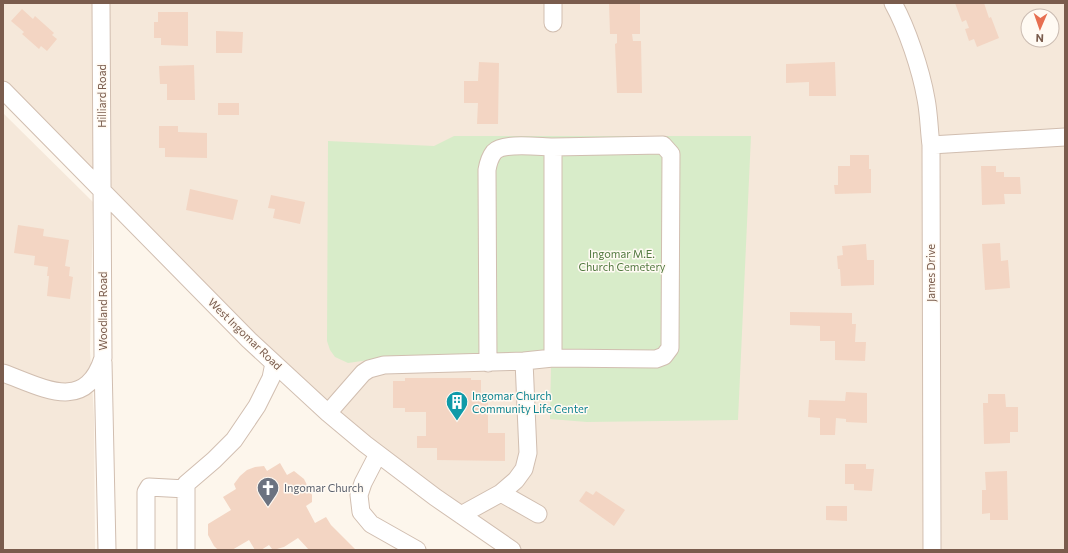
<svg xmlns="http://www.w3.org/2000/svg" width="1068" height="553" font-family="Commissioner,sans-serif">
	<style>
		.residential { fill: #f5e8da; fill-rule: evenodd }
		.green { fill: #d8ecc9 }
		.building { fill: #f3d5c3 }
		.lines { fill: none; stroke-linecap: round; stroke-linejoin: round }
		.minor-casing { stroke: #d1beb0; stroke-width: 19 }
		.minor { stroke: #fff; stroke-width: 17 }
		.labels { text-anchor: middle; stroke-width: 3; stroke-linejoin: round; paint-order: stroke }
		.street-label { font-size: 11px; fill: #7a5c4d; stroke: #fffaf3 }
		.park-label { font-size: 11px; fill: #537a41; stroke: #fffaf3 }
		.culture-label { font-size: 11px; fill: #0d838f; stroke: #fffaf3; text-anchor: start }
		.worship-label { font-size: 11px; fill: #5b616d; stroke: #fffaf3; text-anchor: start }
	</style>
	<rect width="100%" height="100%" fill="#fdf6ec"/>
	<path class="residential" d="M3 3H1065V550H512L365 444 3 90ZM1028 16H1052V40H1028Z
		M3 113 93 202 90 351 94 417 95 550H3Z"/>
	<path class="green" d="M454 136H751L738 420 587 422 550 419 551 365 383 358 348 363 335 357 330 350 327 341 328 141 434 146Z"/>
	<path class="building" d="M609 3H640V34H632L633 41H641L642 93H617L615 44 617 43V34H610Z
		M955 3H984L989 18 991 17 999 38 977 47 974 39 969 41 965 29 969 28 966 20 962 22Z
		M22 9 33 19 35 16 54 33 52 35 57 39 47 51 41 46 39 49 22 34 24 32 11 21Z
		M158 12H188V46L161 45V38H154V22H158Z
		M216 31 243 32 242 53H216Z
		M479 62 499 63 498 124H477L478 103H464V81H478Z
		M835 62 836 96H809V82L786 83V64Z
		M194 65 195 100H167V84H160L159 66Z
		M218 103H239V115H218Z
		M159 126H178V132L207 133V158L165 157V148H159Z
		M850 155H869V169H871V193L835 194 834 185H838V166H850Z
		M981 166H996V172H1004V177H1020L1021 194H1004L1005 204 982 205Z
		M190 189 238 200 233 220 186 210Z
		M271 195 305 202 300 224 273 218 275 209 268 208Z
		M18 225 44 229 43 236 69 240 65 266 70 267 69 276 73 277 70 299 47 296 49 276H47L48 267 34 265 35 256 14 253Z
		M1000 243 1001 261 1008 260 1010 288 985 290 982 244Z
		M866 244 867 260H874V285L841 286 840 269H838L837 256 843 255 842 246Z
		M790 312 852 313V324H856L855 342H866L865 361 835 360V341H820V326L790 325Z
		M405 378H471V380H481V398H488V433H505V461L437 460V448H417V436H426V412H405V408H393V381H405Z
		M846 392 867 393V423L846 422V419L836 418 835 435H820V418L808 417 809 400 845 401Z
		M988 394H1005L1006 407H1018V432H1010V443L984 444 983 403H988Z
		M280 463 287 475 294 471 304 479 312 495V502L306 506 315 523 326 517 331 525 356 550H309L298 538 284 547 277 549H272L269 545 261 550H255L249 540 232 550H218L214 546 208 535V524L231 510 223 497 236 489 234 484 240 476 247 470 255 467 264 466 267 471Z
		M845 464H866V469H874L872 491 854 490V484H845Z
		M1007 471 1008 520H990V513L982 514V490H986L985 472Z
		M586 491 593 495 596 491 625 510 614 526 579 501Z
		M826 506H847V521L826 520Z"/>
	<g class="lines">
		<g class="minor-casing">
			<path id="minor" d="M553 3V23
				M893 3C907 28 921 70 926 99 929 114 929 130 931 145L932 550
				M3 90 249 340 328 413 365 444 435 497 512 550
				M931 145 1065 137
				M553 358 656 359 664 356 670 348 671 154 663 145 553 147
				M103 362 107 550
				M488 363 487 170C488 164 490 157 494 152 503 142 540 147 553 147V358L524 361
				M3 373C42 387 85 414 103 358L101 3
				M328 413 363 373 369 369 384 365 524 361 528 453 524 469 516 480 501 493 538 514
				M378 454 363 483 359 495 361 512 371 524 417 550
				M461 515 501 493
				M146 550V492L149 487 186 489
				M186 550V484L214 460 234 440 257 406 271 378 274 363"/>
		</g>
		<use href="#minor" class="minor"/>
	</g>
	<defs>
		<g id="building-pin" transform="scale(1.15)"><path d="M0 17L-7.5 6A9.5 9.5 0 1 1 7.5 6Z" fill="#0f9aa8" stroke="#fffaf3"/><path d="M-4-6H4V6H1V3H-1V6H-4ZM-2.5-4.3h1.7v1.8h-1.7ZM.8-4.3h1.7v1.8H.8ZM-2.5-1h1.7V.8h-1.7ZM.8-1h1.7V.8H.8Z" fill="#fff"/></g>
		<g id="church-pin" transform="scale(1.15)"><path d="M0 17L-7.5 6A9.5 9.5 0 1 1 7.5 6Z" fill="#6b7280" stroke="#fffaf3"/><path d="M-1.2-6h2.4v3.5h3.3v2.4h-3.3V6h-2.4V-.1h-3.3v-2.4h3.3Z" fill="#fff"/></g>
	</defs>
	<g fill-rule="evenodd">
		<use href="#building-pin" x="457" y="402"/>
		<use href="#church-pin" x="268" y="488"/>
	</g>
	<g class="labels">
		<g class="street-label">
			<text transform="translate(102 96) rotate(-90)" y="4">Hilliard Road</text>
			<text transform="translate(931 273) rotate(-90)" y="4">James Drive</text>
			<text transform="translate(103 311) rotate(-90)" y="4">Woodland Road</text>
			<text transform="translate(245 334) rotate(44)" y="4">West Ingomar Road</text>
		</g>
		<g class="park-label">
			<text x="622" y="258">Ingomar M.E.<tspan x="622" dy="13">Church Cemetery</tspan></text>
		</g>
		<g class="culture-label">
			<text x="472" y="400">Ingomar Church<tspan x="472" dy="13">Community Life Center</tspan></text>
		</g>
		<g class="worship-label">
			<text x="284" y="492">Ingomar Church</text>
		</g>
	</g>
	<rect width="1068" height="553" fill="none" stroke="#7a5c4d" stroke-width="8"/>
	<g transform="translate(1040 28) rotate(182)"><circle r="19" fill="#fffaf3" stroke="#cabbb1"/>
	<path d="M0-3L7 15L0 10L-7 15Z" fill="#e76f51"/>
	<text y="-6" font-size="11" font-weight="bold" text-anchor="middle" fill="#7a5c4d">N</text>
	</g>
</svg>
